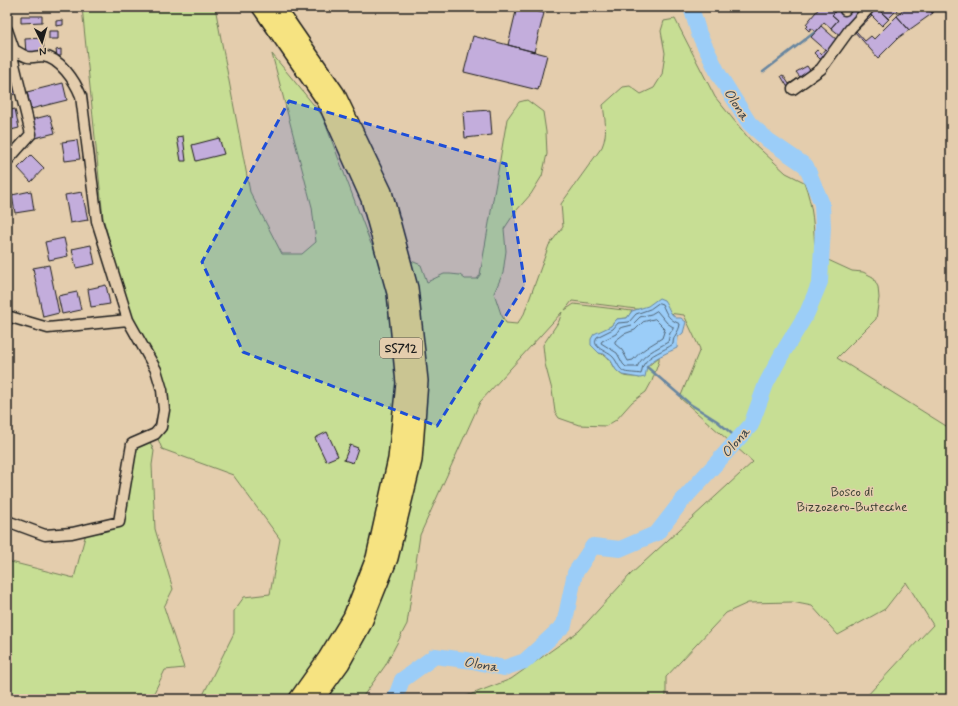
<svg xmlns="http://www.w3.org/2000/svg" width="958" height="706" font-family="Mynerve,sans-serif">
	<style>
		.green { fill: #c7de94; stroke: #727d58 }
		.water { fill: #9bcdf8; stroke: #6886a0 }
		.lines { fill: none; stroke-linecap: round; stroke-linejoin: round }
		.shore { stroke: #4f6374; stroke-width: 1 }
		.stream { stroke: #6886a0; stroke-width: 2.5 }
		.river { stroke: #9bcdf8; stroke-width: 16 }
		.building { fill: #c3addc; stroke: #1c1c1c }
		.minor-casing { stroke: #1c1c1c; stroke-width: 13 }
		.trunk-casing { stroke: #1c1c1c; stroke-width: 20 }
		.minor { stroke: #e4cdad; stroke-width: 10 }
		.trunk { stroke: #f6e381; stroke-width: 17 }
		.marked { fill: #1d4ed8; fill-opacity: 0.2; stroke: #1d4ed8; stroke-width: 3; stroke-dasharray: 8 5; stroke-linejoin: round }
		.labels { text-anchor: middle; stroke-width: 3; stroke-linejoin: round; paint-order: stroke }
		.shield { fill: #e4cdad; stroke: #585148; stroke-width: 1 }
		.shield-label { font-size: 12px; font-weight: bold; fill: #1c1c1c }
		.park-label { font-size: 13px; fill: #3e4334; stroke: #e4cdad }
		.water-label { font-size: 14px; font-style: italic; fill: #353f48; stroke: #e4cdad }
	</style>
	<rect width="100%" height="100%" fill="#e4cdad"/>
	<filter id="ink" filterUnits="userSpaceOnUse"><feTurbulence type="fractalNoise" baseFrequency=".025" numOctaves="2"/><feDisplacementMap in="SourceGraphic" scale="8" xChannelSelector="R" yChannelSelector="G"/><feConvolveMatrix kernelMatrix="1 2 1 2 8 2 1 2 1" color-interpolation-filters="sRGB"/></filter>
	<g filter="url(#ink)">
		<path class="green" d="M82 7H215L250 192 282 254H302L316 242 312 207 272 54 322 115 371 244 421 265 427 282 444 274H450L460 275 465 279H477L480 275 507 119 519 102 527 100 543 112 546 132 547 154 542 176 531 194 516 211 504 229 506 251 503 273 494 293 501 314 506 323 517 324 524 314 549 245 563 227 561 204 602 147C608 133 605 120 603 105L623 87 630 86 641 94 654 88 662 75 665 53 661 31 664 21 675 19 715 97 750 140 786 173 804 182C813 205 814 229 815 254L852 271 863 272 873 277 878 287 879 298 876 319 837 358 951 429V699H864L933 625 906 582 885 609 838 635 812 606 792 602 748 603 726 613 666 677V699H459L511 679 579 631 630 575 753 462 680 398 700 349 684 315 572 301 565 310 574 304 632 311 627 318 617 319 611 326 604 330 599 353C614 358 611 368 622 375 627 378 634 376 640 378L647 367 659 357V361L652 381 646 392 632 402 616 420 606 426 579 425 559 418 555 412 552 390 545 364 543 345 559 321 562 312 480 402 420 535 407 624 385 666 361 699H201L234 633V611L244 597 270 594 280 539 233 475 162 449 158 439 163 430 165 390 130 316 103 218Z
			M150 442 154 451 152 465 155 529 173 589 164 607 184 668 165 670 151 699H7V561L74 578 86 533 115 527 125 521 135 448Z"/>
		<path class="water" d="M659 298 664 300C669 307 669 313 676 318H681L686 322 683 333 678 337 677 348C669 352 651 359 647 367 646 370 646 374 645 377L640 378 622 375 616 370 610 359 604 354 599 353 591 345V339L594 334 611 326 617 319 627 318 632 311 648 306Z"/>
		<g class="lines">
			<path class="shore" d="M659 303 662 304C667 315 668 319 680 324 679 333 673 335 673 344 664 351 650 354 644 364 642 367 642 371 641 374 637 373 628 373 625 372 618 369 618 362 613 357 608 351 590 348 597 337L613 329 618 323 629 322 636 314 650 309Z
				M657 311 667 323 673 327V329L670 333 668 342C656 349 643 354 637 367H626L623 364 617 353 601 343 602 341 616 334 620 328 632 325 640 317 651 314Z
				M655 319 665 329 662 338C651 345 641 350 633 360L628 361 622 350 615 344V341L624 334 635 330 643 322Z"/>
			<path class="stream" d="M763 72 815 32
				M647 367 690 404 717 421 738 439"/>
			<path class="river" d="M395 699 402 680 435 656 473 661 504 668 525 661 564 625 575 573 593 546 620 549 657 533 681 502 751 425 766 384 782 354 807 313 820 282 823 227 822 204 806 166 768 140 749 123 719 75 699 34 691 7"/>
		</g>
		<path class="building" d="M517 7 544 13 534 52 508 45Z
			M820 7H828L835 12 832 15 838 20 831 28 824 22 816 32 811 28 809 31 806 28 808 26 806 24Z
			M828 7H837L844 12 850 7H864L841 36 831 28 838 20 832 15 835 12Z
			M872 7H881L879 10 889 19 882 26 867 11Z
			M881 7H900L888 19 879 10Z
			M905 7H923L933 13 909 30 897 16Z
			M923 7H936L933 13Z
			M871 15 872 16 856 31 865 41 871 36 874 39 897 16 909 30 898 38 878 58 854 31 862 22Z
			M21 16H42V22L21 23Z
			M63 20V25L56 26V21Z
			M821 26 837 40 827 51 811 37Z
			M49 31H58V39H49Z
			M473 36 547 55 538 90 464 72Z
			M43 38 44 52 26 54 25 39Z
			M61 49V56H57L56 50Z
			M825 49 828 52 822 59H820L814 53 817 50 821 54Z
			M807 66 811 72 790 91 781 76 783 75 789 84 800 77 796 72Z
			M14 73 19 93 7 96V75Z
			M63 83 67 100 31 109 27 92Z
			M15 109 19 128 7 131V111Z
			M490 110 492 135 465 138 463 112Z
			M50 115 55 133 35 138 30 120Z
			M183 136 186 161H181L177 137Z
			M219 138 224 154 196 161 192 145Z
			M77 140 80 159 65 161 62 142Z
			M31 155 44 168 31 182 18 168Z
			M31 191 34 210 15 213 12 195Z
			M82 192 88 220 70 223 65 195Z
			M64 238 68 256 49 260 45 242Z
			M91 245 95 264 76 268 72 249Z
			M49 265 59 313 43 317 33 268Z
			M106 285 110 304 91 307 88 289Z
			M77 292 81 310 62 314 58 296Z
			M327 432 338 456 326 461 315 438Z
			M350 445 358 448 353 463 344 460Z"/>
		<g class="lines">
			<g class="minor-casing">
				<path id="minor" d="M845 10 847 7
					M7 30 14 50C18 52 23 56 28 57 33 58 38 56 43 56 60 58 75 81 81 96L97 221 128 320 156 370 162 390 164 410 161 427 155 434 132 444 119 522 72 533 45 535 7 521
					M793 89 821 69 850 29 870 7
					M7 161 31 134 12 56 14 50
					M7 316 48 328 128 320"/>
			</g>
			<g class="trunk-casing">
				<path id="trunk" d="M261 7 326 101 370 199 396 293 405 383 397 459 375 558 352 617 327 658 298 699
					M276 7 336 94 383 192 409 288 419 381 413 460 389 558 362 625 341 663 315 699"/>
			</g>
			<use href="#minor" class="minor"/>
			<use href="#trunk" class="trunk"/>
		</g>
	</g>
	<path class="marked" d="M289 101 506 164 525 285 437 426 243 352 202 262Z"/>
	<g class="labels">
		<rect class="shield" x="380" y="338" width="42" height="20" rx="3"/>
		<g class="shield-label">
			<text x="401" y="352">SS712</text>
		</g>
		<g class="park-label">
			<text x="852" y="496">Bosco di<tspan x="852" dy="15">Bizzozero-Bustecche</tspan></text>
		</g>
		<g class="water-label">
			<text transform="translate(737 104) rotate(57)" y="5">Olona</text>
			<text transform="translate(735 442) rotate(-48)" y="5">Olona</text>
			<text transform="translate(481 664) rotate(10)" y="5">Olona</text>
		</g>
	</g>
	<rect width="958" height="706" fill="none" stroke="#e4cdad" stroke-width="24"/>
	<rect x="12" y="12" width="934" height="682" fill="none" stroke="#1c1c1c" stroke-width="1.5" filter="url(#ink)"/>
	<g transform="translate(42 42) rotate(175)" stroke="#e4cdad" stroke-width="3" paint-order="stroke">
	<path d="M0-3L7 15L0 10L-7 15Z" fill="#1c1c1c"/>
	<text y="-6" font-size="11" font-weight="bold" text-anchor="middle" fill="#1c1c1c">N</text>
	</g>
</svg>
